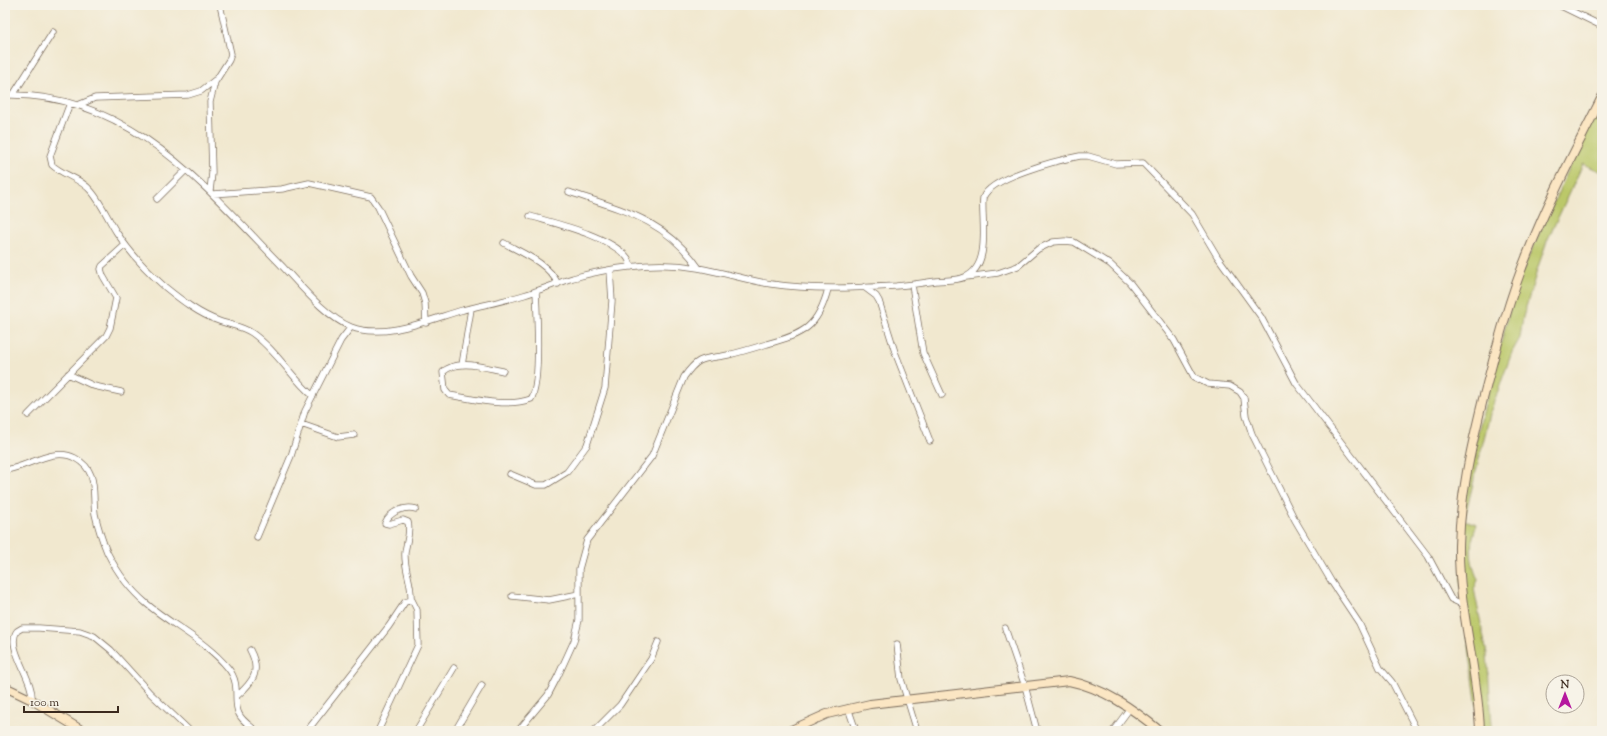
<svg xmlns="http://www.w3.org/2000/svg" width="1607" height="736" font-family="'Sorts Mill Goudy',serif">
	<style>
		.green { fill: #bbc869; stroke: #7b7944 }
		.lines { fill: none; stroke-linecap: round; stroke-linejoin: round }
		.street-casing { stroke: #7b6c5c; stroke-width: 7 }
		.secondary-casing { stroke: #7b6c5c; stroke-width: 10 }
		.street { stroke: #fff; stroke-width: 5.5 }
		.secondary { stroke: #fbe6c3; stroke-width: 8 }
	</style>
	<rect width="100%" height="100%" fill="#f7f3e8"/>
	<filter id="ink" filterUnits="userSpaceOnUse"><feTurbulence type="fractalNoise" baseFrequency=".025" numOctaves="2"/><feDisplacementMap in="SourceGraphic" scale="8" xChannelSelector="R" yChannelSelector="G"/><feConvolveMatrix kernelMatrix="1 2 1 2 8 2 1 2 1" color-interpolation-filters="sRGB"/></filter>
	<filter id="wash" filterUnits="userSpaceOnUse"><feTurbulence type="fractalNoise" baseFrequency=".012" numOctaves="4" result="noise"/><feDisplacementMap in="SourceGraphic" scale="16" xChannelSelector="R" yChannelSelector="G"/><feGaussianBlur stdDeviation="0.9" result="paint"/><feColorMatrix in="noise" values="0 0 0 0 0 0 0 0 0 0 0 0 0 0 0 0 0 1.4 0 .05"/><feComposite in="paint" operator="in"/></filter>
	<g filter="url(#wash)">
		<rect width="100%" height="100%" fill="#f1e8cf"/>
		<path class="green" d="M1602 97V172L1583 164 1547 241 1539 264 1523 317 1520 338 1512 352 1491 410 1464 520 1477 524C1469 545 1469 559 1478 580L1474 589 1487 654 1492 725 1491 731H1480L1461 584 1463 489 1517 282Z"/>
	</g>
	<g filter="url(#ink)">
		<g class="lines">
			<g class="street-casing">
				<path id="street" d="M1559 5 1602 26
					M5 95C128 91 205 187 283 267 301 286 326 317 351 327 385 340 431 319 463 310 483 305 504 301 524 295 541 290 557 283 573 278 591 273 611 269 629 267 652 264 675 264 698 268 722 272 746 280 771 284 812 290 854 288 896 286 910 285 923 283 936 281 945 280 956 281 965 277 992 266 981 220 983 198 990 177 1059 160 1080 156H1088L1116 164 1143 163 1192 214 1217 256 1261 317 1296 383 1428 556 1451 599 1464 605
					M13 95 53 32
					M70 103 50 156 52 165C64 176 81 178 92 192 102 204 108 219 117 233 130 253 147 271 165 287 181 300 199 314 219 321 230 325 242 326 252 333 276 350 291 377 313 396
					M78 105 95 98 188 95 201 91 215 80
					M210 191 212 173 210 102 215 82 229 60 231 54 220 5
					M569 192C622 210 665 219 699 268
					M213 194 282 189 309 183 371 197 378 207 411 276 422 293 425 303 426 323
					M157 199 186 170
					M530 216C557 224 606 235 626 256 629 259 630 263 631 267
					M504 243C524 254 548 263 558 284
					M966 277 998 273 1018 266 1038 249 1053 242 1065 241 1074 242 1110 264 1130 283 1174 340 1194 377 1208 384 1230 386 1240 392 1244 398 1246 416 1252 434 1295 520 1331 581 1359 623 1380 668 1392 682 1417 731
					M912 285 923 353 942 395
					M864 287 876 296 879 301 895 352 930 441
					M462 365 471 309
					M503 371C486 368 458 358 443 372L445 390 449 395C474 399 506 408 531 399 541 386 537 311 536 291
					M68 374 94 386 121 392
					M28 415 106 336 110 328 116 298 103 276 101 269 102 266 125 245
					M301 424 338 437 354 435
					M5 470C27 468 53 446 75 458 99 471 92 492 95 514 98 527 102 540 107 552 117 572 130 590 147 604 173 626 206 641 228 668 242 685 232 701 239 714 242 721 251 726 256 731
					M510 474 536 485H546L567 472 587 445 605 388 612 301 610 270
					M257 537 291 456 305 411 341 340 351 327
					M512 596 549 600 579 594
					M411 599C412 583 404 569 405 553 406 543 411 532 408 522L403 520 389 524 385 523C390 511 405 506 416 509
					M1005 628 1025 686 1037 731
					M897 644 901 679 917 731
					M237 696C254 681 261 671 250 650
					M32 700C34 679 5 647 17 631L22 628H39L80 631 94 636 111 650 150 693 190 731
					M848 708 856 731
					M307 731 389 626 405 602 412 600 417 610 418 645 378 731
					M416 731 454 668
					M455 731 482 685
					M518 731 548 695 558 676 574 641 579 620V569L587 540 652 456 684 377C700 354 705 360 728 355 741 352 754 348 767 344 804 334 818 327 828 289
					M594 731 620 705 651 659 658 642
					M1113 731 1130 708"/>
			</g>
			<g class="secondary-casing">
				<path id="secondary" d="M5 687 32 700 83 731
					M789 731 827 714 870 704 1069 681C1104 688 1133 709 1160 731
					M1480 731C1478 669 1458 608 1459 546 1460 496 1471 448 1483 399 1496 349 1509 298 1529 250 1550 197 1577 147 1602 97"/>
			</g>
			<use href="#street" class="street"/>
			<use href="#secondary" class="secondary"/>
		</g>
	</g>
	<rect width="1607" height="736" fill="none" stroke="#f7f3e8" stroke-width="20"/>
	<g transform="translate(1565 694)"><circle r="19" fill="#f7f3e8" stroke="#aca397"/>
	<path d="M0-3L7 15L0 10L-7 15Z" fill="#b5179e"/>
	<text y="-6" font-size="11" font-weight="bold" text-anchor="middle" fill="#3b2a1e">N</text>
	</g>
	<path d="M24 706v6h94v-6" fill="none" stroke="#3b2a1e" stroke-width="2"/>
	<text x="30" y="706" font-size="12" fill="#3b2a1e" stroke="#f7f3e8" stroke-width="3" paint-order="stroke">100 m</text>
</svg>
